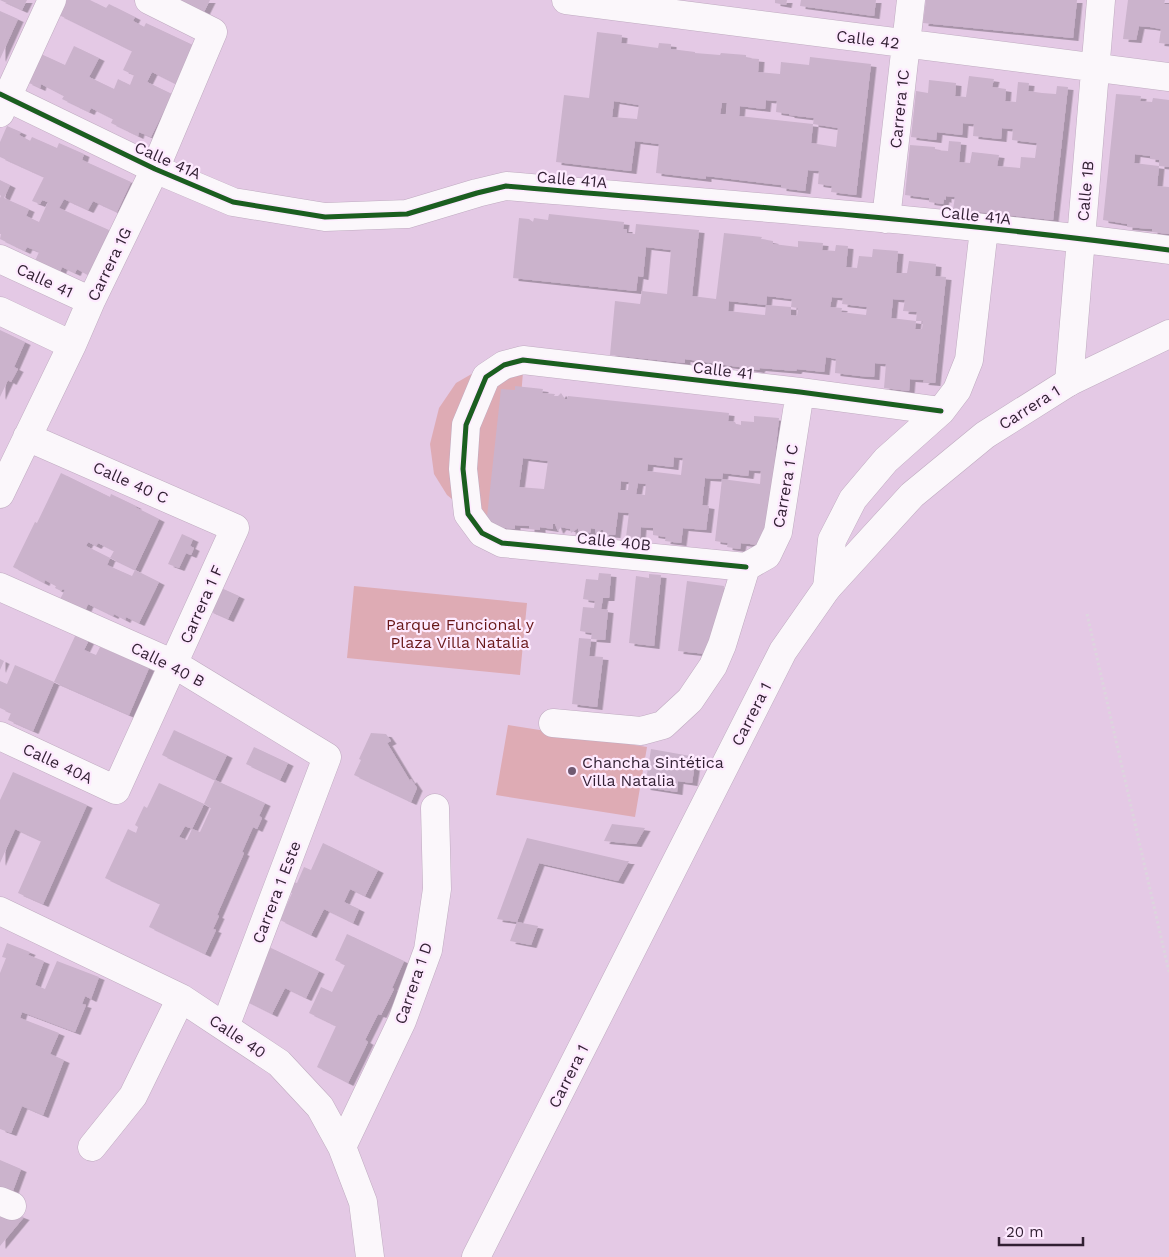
<svg xmlns="http://www.w3.org/2000/svg" width="1169" height="1257" font-family="'Work Sans',sans-serif">
	<style>
		.green { fill: #deabb4 }
		.building { fill: #cbb3cc; fill-rule: evenodd; filter: url(#shadow) }
		.lines { fill: none; stroke-linecap: round; stroke-linejoin: round }
		.minor-casing { stroke: #bfabc0; stroke-width: 29 }
		.major-casing { stroke: #bfabc0; stroke-width: 29 }
		.path { stroke: #ddd5de; stroke-width: 3; stroke-dasharray: 2.5 2.5; stroke-linecap: butt }
		.minor { stroke: #fbf7fb; stroke-width: 28 }
		.major { stroke: #fbf7fb; stroke-width: 28 }
		.cycleway-casing { stroke: #feeaff; stroke-width: 8 }
		.cycleway { stroke: #1b5e20; stroke-width: 5 }
		.poi-dot { fill: #705a71; stroke: #feeaff; stroke-width: 2 }
		.labels { text-anchor: middle; stroke-width: 4.5; stroke-linejoin: round; paint-order: stroke }
		.street-label { font-size: 16px; fill: #311f32; stroke: #feeaff }
		.park-label { font-size: 16px; fill: #681718; stroke: #feeaff }
		.poi-label { font-size: 16px; fill: #311f32; stroke: #feeaff; text-anchor: start }
	</style>
	<defs>
		<filter id="shadow"><feDropShadow dx="5.5" dy="3" stdDeviation="0" flood-color="#0004"/></filter>
	</defs>
	<rect width="100%" height="100%" fill="#e4c9e5"/>
	<path class="green" d="M482 368 523 372 511 519 469 513 447 495 434 474 430 444 439 408 456 383Z
		M354 586 527 603 520 675 347 658Z
		M508 725 647 747 635 817 496 795Z"/>
	<path class="building" d="M0 0H27L22 10Z
		M67 0H90L106 8 109 4 135 17 133 21 144 27 146 23 195 46 176 84 152 72 147 82 172 94 151 137 139 132 138 136 111 123 113 119 91 108 89 112 62 99 64 96 41 84 40 88 27 82 41 54 65 65 74 46 99 58 89 77 114 89 118 79 130 85 134 75 123 70 132 51 59 15Z
		M180 0H210L204 12Z
		M775 0H787L786 5 775 3Z
		M801 0H876L874 16 800 6Z
		M926 0H1077L1073 38 923 23Z
		M1128 0H1165L1164 4H1169V44L1159 43 1161 29 1150 27 1139 26 1136 40 1123 39Z
		M0 11 18 19 0 59Z
		M597 32 622 35 621 43 658 48 659 43 671 44V49L695 52V53L720 55 721 53 746 55V58L759 59 758 72 780 74 781 62 809 65 810 57 871 64 856 195 831 192 832 186 818 184 819 171 808 170 805 191 781 188V185L706 176V179L656 173 659 144 635 141 631 171 556 162 564 95 589 98ZM766 100 777 101 776 112 789 114V115L814 118 813 124 838 128 836 147 811 143 813 124 739 116 740 106 765 109ZM614 101 639 105 637 119 612 117ZM722 103H727L726 114H720Z
		M969 76 994 79 992 87 1006 89 1005 101 1016 102 1018 82 1029 83 1028 91 1042 93 1056 94 1057 86 1068 87 1053 220 953 209 955 197 946 196V200L944 199 943 204 929 202V198L905 195 910 145 935 147V150L948 151 949 141 961 142 959 162 970 163 972 152 999 155 997 166 1020 168 1021 157 1035 158 1037 143 1012 140 1013 129 1002 128 1001 139 973 136 974 124 963 123 962 135 937 132 936 140 911 137 916 91 928 93 929 80 956 83 955 96 966 97Z
		M1116 94 1141 96 1140 101 1152 102 1153 98 1169 100V167L1159 166V160L1150 159V156L1135 154 1134 163 1159 166 1157 186 1169 187V234L1152 232V229L1127 227V224L1103 220Z
		M7 126 21 132 19 135 30 141 32 137 57 148 59 143 84 154 82 160 131 182 117 212 93 201 88 210 64 199 59 208 109 230 88 275 77 269 75 273 62 267 60 272 35 261 39 252 27 247 25 251 0 239 1 234H0V198L1 196 0 195V180L10 185 4 198 29 209 26 216 39 222 48 202 42 200 40 204 32 201 44 177 0 157V142Z
		M549 214 624 222 623 229H627V233L635 234 636 224 699 230 692 296 716 299 724 233 762 237 761 239 773 241V244L798 247V241L823 243 822 250 835 251 836 245 848 246 846 267 857 268 859 256 872 257 873 249 898 251 896 273H907L909 261 936 264 935 276 946 277 935 383 923 382 924 380 910 379 909 391 884 388 886 364 875 363 874 377 860 376 835 373 836 359 826 357 824 372 797 369 796 371 760 368 759 370 685 359V363L610 355 615 301 640 304 642 291 667 294 671 250 646 247 643 277 638 276 636 291 513 278 519 218 529 219 533 222 534 218 548 220ZM767 296 792 299 791 307 798 308 797 316 791 315V307L766 305 765 315 728 311 729 301 766 305ZM832 297 843 298 842 304 867 307 866 315 841 312 842 308 830 307ZM893 299 905 300 903 311 917 312 916 321H923L922 329H915L916 321 891 318Z
		M0 330 25 342 14 367 18 369 11 382 8 380 0 397Z
		M515 386 543 389 542 393 555 394 554 396H558L561 393 565 399H567L568 396 729 413 728 421 735 422 736 424 741 425V421L754 422V416L779 418 768 522 759 545 741 543 740 549 727 547 728 543 715 541 722 479 760 484 761 471 749 470 748 476 723 473 722 479 705 478 702 505 709 506 706 530 683 528 681 543 665 541 666 537 653 535V528L641 527 640 538 626 537 629 513 618 512 615 535 603 534V530H601L596 533 595 529 591 528 590 533 578 531V528L571 533 570 529 561 527 558 531 555 524H553V529L540 527V530L529 529V526L515 525V529L486 526 501 389 515 390ZM674 457 683 458 681 475 647 471 648 464 673 467ZM523 458 548 461 544 489 519 487ZM621 481 629 482 628 490H620ZM638 483 646 484 645 495 636 494Z
		M61 473 110 497 111 494 136 506 135 507 159 519 135 570 159 582 139 623 126 617 125 620 114 614 113 616 88 604 85 611 60 599 65 590 63 589 61 591 55 588 56 586 45 580 44 583 13 567 35 522 37 523ZM88 542 96 546 98 543 114 551 110 558 135 570 132 576 107 565 110 558 86 546Z
		M182 534 193 539 190 546 194 548 191 555 186 553 179 568 168 564Z
		M599 573 611 574 609 598H603L601 609 608 610 605 640 591 639 592 633 580 631 583 607 594 608 595 601 583 599 586 579 598 580Z
		M649 574 661 575 654 646 629 643 636 576 649 578Z
		M687 581 724 586 716 655 678 651Z
		M219 587 239 596 228 619 208 610Z
		M76 634 89 640 84 650 96 655 100 647 149 668 129 715 54 682Z
		M579 638 591 639 589 656 603 657 597 707 572 704Z
		M0 659 4 661 0 670Z
		M15 665 54 682 33 731 8 720 11 713 0 708V681L7 684Z
		M174 730 227 755 215 780 162 755Z
		M371 733 386 734 391 741 387 743 410 781 411 779 417 788 411 802 354 775 361 760 359 759Z
		M254 747 288 763 280 780 246 764Z
		M651 749 696 757 692 783 678 781 677 792 645 787Z
		M13 772 87 805 43 904 18 893 41 841 15 829 0 863V800Z
		M215 780 265 803 259 816 262 818 257 829 253 827 242 852 244 853 217 915 219 916 213 929 216 930 205 954 149 927 160 904 105 878 128 829 136 833 138 827 135 825 144 806 147 808 159 783 204 804 192 829 185 826 179 837 187 840 192 829 200 832 211 808 204 804Z
		M612 824 620 825 645 828 636 844 604 841Z
		M527 838 626 861H629L618 881 539 863 517 922 497 919Z
		M323 843 378 870 365 896 350 889 344 902 359 909 353 923 324 909 311 935 280 920 292 893 289 892 294 882 297 883 304 867 311 870Z
		M517 922 538 926 531 945 510 941Z
		M347 934 404 961 392 988 394 989 381 1015 378 1014 365 1040 368 1042 348 1083 317 1067 336 1026 309 1013 321 987 332 992 345 965 335 960Z
		M7 943 30 952 28 955 44 961 35 985 45 989 57 961 99 977 91 999 85 996 82 1004 86 1005 75 1032 22 1012 20 1018 59 1033 50 1054 64 1060 43 1115 22 1106 11 1133 0 1129V973L6 958 2 957Z
		M269 947 319 971 306 998 285 988 272 1014 244 1000Z
		M0 1160 21 1169 11 1196 0 1192Z
		M0 1208 24 1217 0 1246Z"/>
	<g class="lines">
		<g class="minor-casing">
			<path id="minor" d="M566 0 1169 77
				M0 94 155 169 233 202 325 217 407 214 477 193 506 186C727 205 949 220 1169 250
				M0 113 52 0
				M886 219 911 0
				M0 259 91 301
				M0 311 72 345
				M1069 382 1101 0
				M0 494 72 345 91 301 155 169 213 32 149 0
				M746 567 502 543 482 533 468 514 463 469 466 425 486 377 504 365 523 360 800 392 941 411
				M746 567 767 555 778 532 800 392
				M0 587 174 664 327 757 225 1027
				M827 588 832 540 853 499 886 460 941 411 957 390 969 360 984 229
				M553 723 641 731 663 725 690 700 713 666 722 645 746 567
				M0 736 116 790 235 528 27 437
				M0 911 181 998 279 1063 320 1107 342 1147 363 1202 370 1257
				M92 1147 133 1096 181 998
				M342 1147 402 1021 428 950 437 889 435 808
				M0 1201 12 1206"/>
		</g>
		<g class="major-casing">
			<path id="major" d="M476 1257 783 651 827 588 912 495 985 435 1069 382 1169 334"/>
		</g>
		<path class="path" d="M1087 614 1169 972"/>
		<use href="#minor" class="minor"/>
		<use href="#major" class="major"/>
		<g class="cycleway-casing">
			<path id="cycleway" d="M0 94 155 169 233 202 325 217 407 214 477 193 506 186C727 205 949 220 1169 250
				M746 567 502 543 482 533 468 514 463 469 466 425 486 377 504 365 523 360 800 392 941 411"/>
		</g>
		<use href="#cycleway" class="cycleway"/>
	</g>
	<circle class="poi-dot" cx="572" cy="771" r="5"/>
	<g class="labels">
		<g class="street-label">
			<text transform="translate(868 39) rotate(7)" y="6">Calle 42</text>
			<text transform="translate(899 109) rotate(-84)" y="6">Carrera 1C</text>
			<text transform="translate(168 160) rotate(24)" y="6">Calle 41A</text>
			<text transform="translate(572 179) rotate(5)" y="6">Calle 41A</text>
			<text transform="translate(1085 191) rotate(-85)" y="6">Calle 1B</text>
			<text transform="translate(976 215) rotate(6)" y="6">Calle 41A</text>
			<text transform="translate(109 264) rotate(-64)" y="6">Carrera 1G</text>
			<text transform="translate(45 280) rotate(25)" y="6">Calle 41</text>
			<text transform="translate(723 370) rotate(7)" y="6">Calle 41</text>
			<text transform="translate(1029 407) rotate(-32)" y="6">Carrera 1</text>
			<text transform="translate(131 482) rotate(24)" y="6">Calle 40 C</text>
			<text transform="translate(785 486) rotate(-80)" y="6">Carrera 1 C</text>
			<text transform="translate(614 541) rotate(6)" y="6">Calle 40B</text>
			<text transform="translate(201 604) rotate(-66)" y="6">Carrera 1 F</text>
			<text transform="translate(168 664) rotate(27)" y="6">Calle 40 B</text>
			<text transform="translate(751 714) rotate(-63)" y="6">Carrera 1</text>
			<text transform="translate(58 763) rotate(25)" y="6">Calle 40A</text>
			<text transform="translate(276 892) rotate(-69)" y="6">Carrera 1 Este</text>
			<text transform="translate(413 983) rotate(-71)" y="6">Carrera 1 D</text>
			<text transform="translate(238 1036) rotate(34)" y="6">Calle 40</text>
			<text transform="translate(568 1076) rotate(-63)" y="6">Carrera 1</text>
		</g>
		<g class="park-label">
			<text x="460" y="630">Parque Funcional y<tspan x="460" dy="18">Plaza Villa Natalia</tspan></text>
		</g>
		<g class="poi-label">
			<text x="582" y="768">Chancha Sintética<tspan x="582" dy="18">Villa Natalia</tspan></text>
		</g>
	</g>
	<path d="M999 1237v8h84v-8" fill="none" stroke="#311f32" stroke-width="2.5"/>
	<text x="1006" y="1237" font-size="15" fill="#311f32" stroke="#feeaff" stroke-width="4" paint-order="stroke">20 m</text>
</svg>
